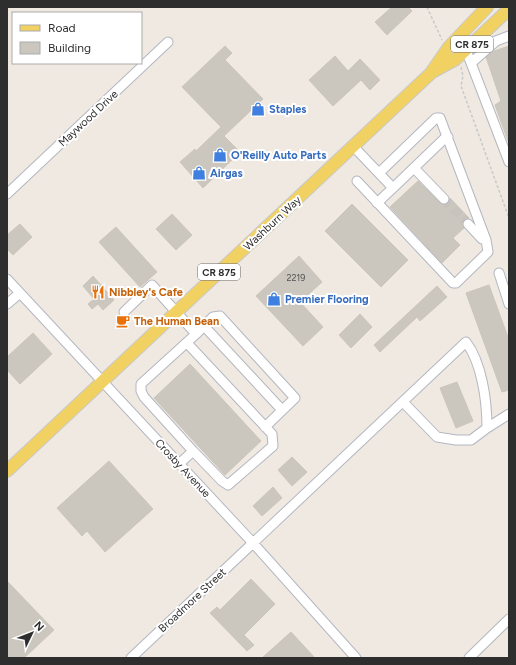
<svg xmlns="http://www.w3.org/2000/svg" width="516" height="665" font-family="Figtree,sans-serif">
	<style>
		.building { fill: #cbc7bf; stroke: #cbc5ba }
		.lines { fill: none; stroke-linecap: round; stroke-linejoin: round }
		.minor-tunnel { stroke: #c8c4bd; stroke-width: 9; stroke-dasharray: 9 4.5; stroke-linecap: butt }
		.minor-casing { stroke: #b4b7c1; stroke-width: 11 }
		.major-casing { stroke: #c9c9c9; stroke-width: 14 }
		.path { stroke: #c9c9c9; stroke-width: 1.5; stroke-dasharray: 3 2; stroke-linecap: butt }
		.minor { stroke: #fff; stroke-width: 9 }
		.major { stroke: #f2d163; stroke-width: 12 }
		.labels { text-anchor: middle; stroke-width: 4; stroke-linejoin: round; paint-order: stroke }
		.number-label { font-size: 9px; fill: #555452 }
		.shield { fill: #fff; stroke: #6d6d6d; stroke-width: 1 }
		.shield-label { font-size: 10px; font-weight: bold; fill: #2e2e2e }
		.shop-label { font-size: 11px; font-weight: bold; fill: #366cbe; stroke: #fff; text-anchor: start }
		.street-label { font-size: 11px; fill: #2e2e2e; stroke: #fff }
		.food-label { font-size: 11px; font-weight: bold; fill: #c56008; stroke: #fff; text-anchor: start }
	</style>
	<rect width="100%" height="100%" fill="#efe9e1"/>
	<path class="building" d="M392 7H408L412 11 387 35 375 22Z
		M225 46 232 53 225 60 263 99 224 136 240 152 203 188 180 162 195 149 196 151 221 127 182 87Z
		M509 46V141H508L495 105 501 101 486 57 494 51Z
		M335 56 348 71 360 59 380 80 370 90 361 80 333 106 309 80Z
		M418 181 440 203 448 204 450 198 469 218 464 220 462 225 464 228 453 238 460 245 442 263 390 207Z
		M352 204 408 260 381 287 325 231Z
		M172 214 192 235 176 250 156 229Z
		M20 224 32 237 13 255 7 249V235Z
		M116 227 157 272 140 287 99 242Z
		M299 256 322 282 300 302 323 327 303 346 256 296Z
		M93 276 114 300 103 310 98 304 92 309 88 304 94 299 83 286Z
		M489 285 509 340V390L502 392 466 293Z
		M437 286 447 297 420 321 417 317 380 352 374 345Z
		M360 314 372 327 351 348 339 335Z
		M33 333 52 354 20 384 7 370V357Z
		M190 364 261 441 225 475 154 398Z
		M457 382 473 421 456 428 440 388Z
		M292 457 307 472 292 486 278 470Z
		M109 461 153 509 105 552 87 531 82 536 57 508Z
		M273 487 282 498 262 516 253 506Z
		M251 579 275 604 244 635 254 645 247 651 210 613 217 607 220 610Z
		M7 581 54 630 24 658H7Z
		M291 632 315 658H262Z"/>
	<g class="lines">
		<path class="minor-tunnel" d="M444 199 468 224"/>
		<g class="minor-casing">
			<path id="minor" d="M466 50 509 162
				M471 63 496 41 509 36
				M353 146 393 188 377 203
				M414 168 444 199
				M357 181 453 283H456L488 252 486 240 440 118H436L379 173
				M393 188 445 138 448 137
				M7 194 168 42
				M468 224 482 239 486 240
				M499 273 509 304
				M7 279 253 543 356 658
				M7 304 20 293
				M124 312 152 285 196 334 141 384V391L144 397 193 451 222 481 228 485 273 446 272 434 187 343
				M204 326 282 410
				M196 334 213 317 220 316 295 398 265 427
				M487 428 509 414
				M179 464 193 451
				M131 658 466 342C482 363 487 401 487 428L471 440H456L437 437 403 402
				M469 658 509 619"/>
		</g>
		<g class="major-casing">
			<path id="major" d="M434 71 456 59 509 9
				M7 471 431 73 449 47 487 7"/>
		</g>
		<path class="path" d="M427 7 442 40
			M461 67 463 76 461 86 509 218"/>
		<use href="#minor" class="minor"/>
		<use href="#major" class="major"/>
	</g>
	<defs>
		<g id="shop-bare" transform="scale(1.08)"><path d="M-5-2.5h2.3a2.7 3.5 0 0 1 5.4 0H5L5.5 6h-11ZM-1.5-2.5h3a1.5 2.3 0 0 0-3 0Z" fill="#3f7fe0" stroke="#fff" stroke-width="2.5" paint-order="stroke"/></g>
		<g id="restaurant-bare" transform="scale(1.08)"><path d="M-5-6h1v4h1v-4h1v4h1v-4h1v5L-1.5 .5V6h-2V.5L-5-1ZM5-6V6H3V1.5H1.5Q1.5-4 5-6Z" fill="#e8710a" stroke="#fff" stroke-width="2.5" paint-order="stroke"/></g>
		<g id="cafe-bare" transform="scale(1.08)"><path d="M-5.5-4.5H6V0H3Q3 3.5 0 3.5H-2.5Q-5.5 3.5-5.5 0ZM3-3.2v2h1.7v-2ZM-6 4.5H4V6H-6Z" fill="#e8710a" stroke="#fff" stroke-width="2.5" paint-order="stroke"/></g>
	</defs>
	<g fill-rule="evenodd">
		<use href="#shop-bare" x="258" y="109"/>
		<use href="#shop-bare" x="220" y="155"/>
		<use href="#shop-bare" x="199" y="173"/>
		<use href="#restaurant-bare" x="98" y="292"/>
		<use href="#shop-bare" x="274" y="299"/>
		<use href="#cafe-bare" x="123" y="321"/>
	</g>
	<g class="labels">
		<g class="number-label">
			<text x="296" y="281">2219</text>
		</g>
		<g class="shield">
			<rect x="451" y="36" width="42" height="16" rx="3"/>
			<rect x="198" y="264" width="42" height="16" rx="3"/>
		</g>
		<g class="shield-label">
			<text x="472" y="48">CR 875</text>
			<text x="219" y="276">CR 875</text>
		</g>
		<g class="shop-label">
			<text x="269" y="113">Staples</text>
			<text x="231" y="159">O'Reilly Auto Parts</text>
			<text x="210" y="177">Airgas</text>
			<text x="285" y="303">Premier Flooring</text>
		</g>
		<g class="street-label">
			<text transform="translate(88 118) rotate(-43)" y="4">Maywood Drive</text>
			<text transform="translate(272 223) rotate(-43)" y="4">Washburn Way</text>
			<text transform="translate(183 468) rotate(47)" y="4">Crosby Avenue</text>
			<text transform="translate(192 600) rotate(-43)" y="4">Broadmore Street</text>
		</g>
		<g class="food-label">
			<text x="109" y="296">Nibbley's Cafe</text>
			<text x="134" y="325">The Human Bean</text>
		</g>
	</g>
	<rect width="516" height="665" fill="none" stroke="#2e2e2e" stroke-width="16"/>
	<rect x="12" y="12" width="130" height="52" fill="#ffffff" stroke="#ababab"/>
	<rect x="20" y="25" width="20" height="6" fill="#f2d163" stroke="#ababab"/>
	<text x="48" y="32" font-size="12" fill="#2e2e2e">Road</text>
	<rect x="20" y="42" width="20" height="12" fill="#cbc7bf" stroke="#ababab"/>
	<text x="48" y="52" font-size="12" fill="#2e2e2e">Building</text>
	<g transform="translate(32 633) rotate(47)" stroke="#ffffff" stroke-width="3" paint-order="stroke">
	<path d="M0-3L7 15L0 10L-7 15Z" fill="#2e2e2e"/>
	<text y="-6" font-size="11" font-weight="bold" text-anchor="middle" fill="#2e2e2e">N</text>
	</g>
</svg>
